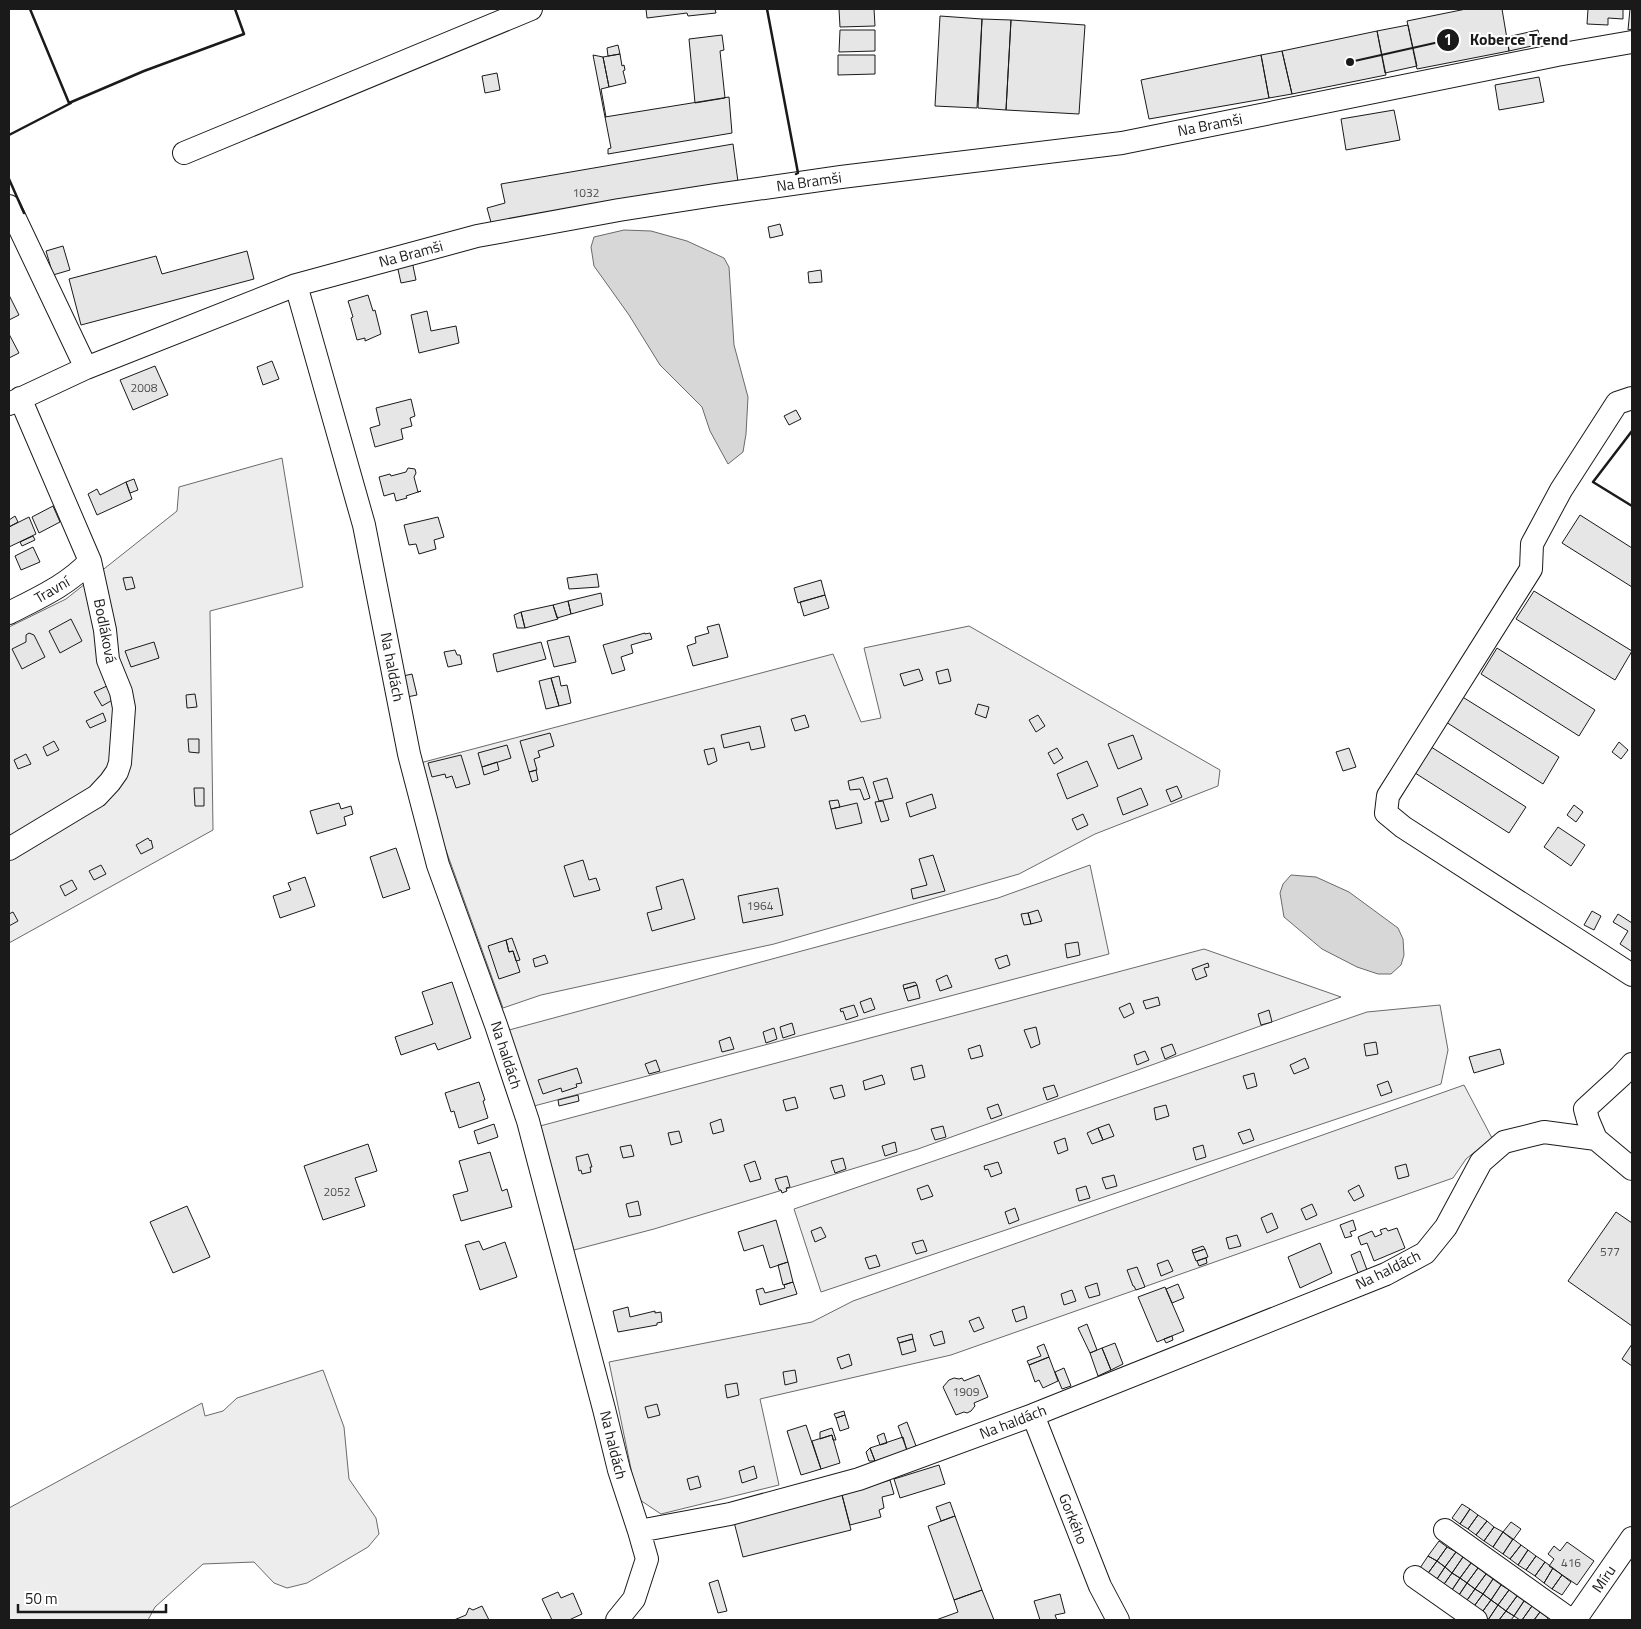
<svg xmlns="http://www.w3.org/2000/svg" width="1641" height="1629" font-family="'Titillium Web',sans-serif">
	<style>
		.built { fill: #ededed; stroke: #6a6a6a }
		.water { fill: #d7d7d7; stroke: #6a6a6a }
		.building { fill: #e6e6e6; stroke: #1a1a1a }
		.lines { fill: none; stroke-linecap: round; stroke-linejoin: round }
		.minor-casing { stroke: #1a1a1a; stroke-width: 24 }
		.minor { stroke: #fff; stroke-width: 22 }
		.wall { stroke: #1a1a1a; stroke-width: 2.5 }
		.labels { text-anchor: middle; stroke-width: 4; stroke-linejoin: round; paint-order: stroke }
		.number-label { font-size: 12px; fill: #4d4d4d }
		.street-label { font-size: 15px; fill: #1a1a1a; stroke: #fff }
		.leader { fill: none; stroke: #1a1a1a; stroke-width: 2 }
		.callout-dot { fill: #1a1a1a; stroke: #fff; stroke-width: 2 }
		.mark-label { font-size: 15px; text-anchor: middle; font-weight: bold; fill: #fff }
		.callout-label { font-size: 16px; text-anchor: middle; font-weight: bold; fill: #1a1a1a; stroke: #fff; stroke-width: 4; stroke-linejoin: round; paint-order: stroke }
	</style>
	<rect width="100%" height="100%" fill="#fff"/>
	<path class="built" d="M282 458 303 587 210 611 213 830 9 943V627L66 599 177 511 179 487Z
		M969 626 1220 770 1218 786 1095 834 1019 874 774 944 541 995 503 1008 439 831 420 763 833 654 861 722 881 718 864 648Z
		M1090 865 1109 954 534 1106 509 1030 998 898Z
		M1204 949 1341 997 918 1149 654 1229 574 1250 540 1126Z
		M1440 1005 1448 1050 1441 1084 821 1292 794 1209 1367 1012Z
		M1464 1085 1492 1138 1466 1159 1453 1178 951 1355 760 1399 779 1485 661 1514 637 1498 609 1362 812 1322 853 1301Z
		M323 1370 344 1427 349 1479 376 1518 379 1534 368 1547 307 1583 287 1588 274 1583 254 1562 203 1564 155 1607 148 1620H9V1508L202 1403 205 1416 223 1411 237 1398Z"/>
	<path class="water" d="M624 230 651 231 687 241 724 258 729 267 734 345 748 397 746 434 743 452 728 464 710 431 702 407 660 365 629 315 594 266 591 247 594 237Z
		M1291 875 1316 877 1349 892 1398 928 1403 939 1404 955 1401 965 1391 974H1378L1357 967 1322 949 1284 917 1280 893 1283 884Z"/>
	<path class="building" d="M646 9H715L716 13 688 16 687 13 647 18Z
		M839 9H874L875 26 840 27Z
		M1466 9H1502L1509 51 1417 69 1407 21Z
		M1588 9H1623V19L1608 18V25L1587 24Z
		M1630 9H1632V29L1628 30Z
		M940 16 982 19 977 108 935 106Z
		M982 19 1011 20 1006 110 978 108Z
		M1011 20 1085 25 1079 114 1006 110Z
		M1408 25 1417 66 1385 73 1377 31Z
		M840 30H875V51L839 52Z
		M1538 30 1541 44 1509 51 1507 37Z
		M1377 31 1386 75 1292 94 1282 51Z
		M722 35 724 50 720 51 725 98 695 103 689 39Z
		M618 45 620 54 608 56 607 48Z
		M1282 51 1292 94 1269 98 1261 55Z
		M620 54 622 66 624 65 625 70 623 71 626 83 609 87 603 57Z
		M593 55 603 57 609 87 601 89 606 117H605Z
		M838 55H875V74L838 75Z
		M1261 55 1269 98 1149 119 1141 80Z
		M497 73 500 90 485 93 482 76Z
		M1539 77 1544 102 1499 110 1495 85Z
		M729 97 732 133 608 154V149L611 148 605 117Z
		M1394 110 1400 140 1346 150 1341 119Z
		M733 144 738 182 492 226 487 208 505 203 501 184Z
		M780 224 783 235 770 238 768 227Z
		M63 246 70 270 53 275 46 251Z
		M247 251 254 279 81 325 69 279 156 256 162 274Z
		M412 261 416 280 401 283 397 265Z
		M821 270 822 282 809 283 808 272Z
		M9 295 19 315 9 320Z
		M368 295 373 311 375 310 381 334 365 341V338L357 340 351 318 353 317 348 301Z
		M427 311 431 331 456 326 459 343 419 353 411 315Z
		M9 334 19 353 9 358Z
		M272 361 279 379 263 385 257 367Z
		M155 366 168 395 133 410 120 380Z
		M411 399 415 416 410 418 412 426 401 429 403 439 375 447 370 428 380 425 376 408Z
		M796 410 801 419 789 425 784 416Z
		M408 468 415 469 416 473 414 477 418 492 421 491 406 496 407 498 396 501 394 493 384 496 379 477 390 474 391 476 406 472Z
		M134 479 138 490 130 493 126 482Z
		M126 482 132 499 97 515 88 494 97 489 100 495Z
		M53 506 60 522 39 533 32 517Z
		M1580 515 1632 548V587L1562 543Z
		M15 516 18 522 9 527V520Z
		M29 517 36 534 9 547V527Z
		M438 517 444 537 434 540 436 549 419 554 416 544 409 545 404 525Z
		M33 536 35 540 22 546 20 542Z
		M33 547 40 562 21 570 15 556Z
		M597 574 599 587 569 589 567 578Z
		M132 577 135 588 126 590 123 578Z
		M821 580 825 595 798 603 794 588Z
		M1534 591 1632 651 1615 680 1516 619Z
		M601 593 603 605 571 614 568 601Z
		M825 595 829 608 804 616 800 602Z
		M568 601 571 614 557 618 553 605Z
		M553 605 558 619 525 628 521 612Z
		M521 612 525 628H517L514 615Z
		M71 619 82 641 60 653 49 631Z
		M719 624 728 657 693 666 687 646 696 643 695 637 709 633 707 627Z
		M29 633 34 635 45 657 22 669 12 649 26 642V635Z
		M645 633V634L650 633 652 639 631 645 633 653 621 657 625 670 612 674 603 645Z
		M569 636 576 662 554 667 547 641Z
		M154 642 159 658 131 667 125 651Z
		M541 642 546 659 497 672 493 654Z
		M1497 648 1595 710 1579 736 1481 674Z
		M455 650 457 655H460L462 664 448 667 444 652Z
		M919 669 923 680 904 686 900 674Z
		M948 669 951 681 939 684 936 672Z
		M412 674 417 695 407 697 403 676Z
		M559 676 561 686 567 685 571 703 559 706 551 678Z
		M551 678 559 706 546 709 539 681Z
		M109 685 116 698 102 706 94 692Z
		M195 694 197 707 187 708 186 695Z
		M1461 696 1559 757 1543 784 1446 722Z
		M978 704 989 707 986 718 975 714Z
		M103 713 106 721 90 728 86 721Z
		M805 715 809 727 795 731 791 719Z
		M1038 715 1045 726 1036 732 1029 720Z
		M760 726 765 747 751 750 749 742 724 748 721 735Z
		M550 733 554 746 538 751 540 757 534 759 537 770 529 772 520 741Z
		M1133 735 1142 759 1118 769 1108 744Z
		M188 739H199V753L189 752Z
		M54 741 59 750 47 756 43 747Z
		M1619 742 1628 750 1621 759 1612 752Z
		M507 745 511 758 482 767 478 753Z
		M1428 745 1526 807 1509 833 1412 771Z
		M714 748 717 761 708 765 704 750Z
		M1057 748 1063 758 1054 764 1048 753Z
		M1349 748 1356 767 1343 771 1336 752Z
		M26 754 31 764 18 769 14 760Z
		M461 755 470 784 456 788 452 776 446 778 445 774 432 777 428 763Z
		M1087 761 1098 786 1067 799 1057 774Z
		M497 762 499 770 484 775 482 767Z
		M536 770 538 780 532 782 529 772Z
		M863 777 870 798 864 800 860 789 850 790 848 781Z
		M887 778 893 798 879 801 873 782Z
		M1177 786 1182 797 1171 802 1166 790Z
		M194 788H204V806H195Z
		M1141 788 1148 805 1123 815 1117 798Z
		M932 794 936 808 910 817 906 803Z
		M838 800 840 807 831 809 829 801Z
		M883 801 889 820 881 822 875 802Z
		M339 803 341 809 351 806 353 814 344 817 346 825 317 834 310 811Z
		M857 803 862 823 836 829 831 809Z
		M1574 805 1583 812 1576 822 1567 815Z
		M1083 814 1088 825 1077 830 1072 819Z
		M1558 827 1585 845 1571 866 1544 847Z
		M148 838 150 841 151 840 153 848 141 854 136 845Z
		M396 848 410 889 383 898 370 857Z
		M933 855 945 891 913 899 911 889 927 885 919 859Z
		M583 860 589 880 596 878 600 890 574 897 564 866Z
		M101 865 106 874 94 880 89 871Z
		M305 877 315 906 280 918 273 896 291 890 288 883Z
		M683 879 695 919 652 931 647 913 662 909 656 887Z
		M72 880 77 889 65 896 60 886Z
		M778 888 783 915 743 923 738 896Z
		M1038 910 1042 921 1031 924 1028 913Z
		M1592 911 1601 916 1594 930 1584 925Z
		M13 912 18 921 9 926V914Z
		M1028 913 1031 924 1024 925 1021 914Z
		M1618 914 1632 923V952L1620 944 1628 931 1613 922Z
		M512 938 520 960 516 961 513 951 509 952 506 940Z
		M506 940 509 952 513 951 520 972 499 979 488 946Z
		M1078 942 1080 955 1067 958 1065 944Z
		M545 955 548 963 535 967 533 959Z
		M1007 955 1010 965 999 969 995 959Z
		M1208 963 1209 967 1204 968 1207 976 1196 980 1192 969Z
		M947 975 952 987 940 991 936 980Z
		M452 982 471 1038 438 1050 435 1043 401 1055 395 1037 433 1024 422 992Z
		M915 982 917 985 904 989 903 985Z
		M917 985 920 998 908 1001 904 989Z
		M1158 997 1160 1005 1146 1009 1143 1001Z
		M871 998 875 1009 864 1013 860 1002Z
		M1130 1003 1134 1013 1124 1018 1119 1008Z
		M854 1005 858 1016 846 1020 843 1011 841 1012 840 1009Z
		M1269 1010 1272 1022 1261 1025 1258 1014Z
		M792 1023 795 1034 783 1038 780 1027Z
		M1036 1027 1040 1044 1031 1048 1024 1030Z
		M774 1028 777 1039 766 1043 763 1032Z
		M730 1037 734 1049 722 1052 719 1041Z
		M1376 1042 1378 1054 1366 1056 1364 1044Z
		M1172 1044 1176 1054 1165 1059 1161 1048Z
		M980 1045 983 1056 971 1059 968 1049Z
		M1500 1049 1504 1064 1474 1073 1469 1057Z
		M1145 1051 1149 1060 1137 1065 1134 1055Z
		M1305 1058 1309 1068 1294 1074 1290 1065Z
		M656 1060 660 1071 649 1074 645 1064Z
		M922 1065 925 1077 914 1080 911 1068Z
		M577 1068 582 1083 576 1084 577 1087 562 1092 561 1088 543 1094 538 1080Z
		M1254 1073 1257 1086 1247 1089 1243 1076Z
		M882 1075 885 1084 865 1090 863 1081Z
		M1388 1081 1392 1092 1381 1096 1377 1085Z
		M479 1082 485 1100 483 1101 488 1118 459 1128 454 1111 451 1112 445 1093Z
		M842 1085 845 1096 834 1099 830 1088Z
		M1054 1085 1058 1096 1047 1100 1043 1088Z
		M578 1095 579 1101 559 1106 558 1100Z
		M795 1097 798 1108 786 1111 783 1100Z
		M998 1104 1002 1115 991 1119 987 1108Z
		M1166 1105 1169 1116 1156 1120 1154 1108Z
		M721 1119 724 1131 713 1134 710 1123Z
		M494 1124 498 1137 478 1144 474 1131Z
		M1109 1124 1114 1136 1103 1140 1098 1128Z
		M943 1126 946 1137 935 1140 931 1129Z
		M1098 1128 1103 1140 1092 1144 1087 1133Z
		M1250 1129 1254 1140 1243 1144 1238 1133Z
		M679 1131 682 1142 671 1145 668 1133Z
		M1065 1138 1068 1150 1058 1154 1054 1142Z
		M895 1142 897 1152 885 1156 882 1146Z
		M368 1144 377 1171 355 1178 365 1206 323 1220 304 1166Z
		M631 1145 634 1156 623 1158 620 1147Z
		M1203 1145 1206 1157 1196 1160 1193 1148Z
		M490 1152 502 1191 507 1189 512 1207 461 1221 453 1195 468 1191 459 1161Z
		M588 1154 592 1167H590L591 1172 582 1174 581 1170 579 1171 576 1157Z
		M843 1158 846 1169 835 1173 831 1161Z
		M755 1161 761 1179 750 1182 744 1165Z
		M998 1162 1002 1173 991 1177 988 1169 985 1170 984 1166Z
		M1406 1164 1409 1176 1398 1179 1395 1167Z
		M1114 1175 1117 1186 1106 1189 1102 1178Z
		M787 1176 790 1187 786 1188 787 1191 782 1193 781 1190H779L775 1179Z
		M928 1185 933 1196 921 1200 917 1189Z
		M1359 1185 1364 1196 1354 1201 1348 1191Z
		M1086 1186 1090 1198 1079 1201 1076 1189Z
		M638 1201 641 1215 629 1217 626 1204Z
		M1312 1204 1317 1215 1306 1220 1301 1209Z
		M187 1206 210 1257 173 1273 150 1222Z
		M1015 1208 1019 1220 1009 1224 1005 1212Z
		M1616 1212 1632 1223V1326L1568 1281Z
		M1272 1213 1278 1228 1267 1233 1261 1218Z
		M776 1220 788 1262 770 1268 763 1245 744 1251 738 1232Z
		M1353 1220 1356 1230 1350 1232 1352 1236 1345 1238 1340 1225Z
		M821 1227 826 1237 815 1242 811 1231Z
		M1386 1228 1388 1231 1397 1228 1405 1248 1374 1261 1367 1243 1361 1245 1358 1237 1372 1231 1375 1237 1382 1234 1380 1230Z
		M1237 1235 1241 1246 1229 1249 1226 1238Z
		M923 1240 927 1251 916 1254 912 1243Z
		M479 1241 483 1250 505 1242 517 1277 480 1290 465 1245Z
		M1320 1243 1332 1273 1300 1288 1288 1257Z
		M1203 1246 1205 1249 1193 1253 1192 1250Z
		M1205 1249 1208 1257 1196 1261 1193 1253Z
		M1360 1251 1367 1270 1358 1273 1351 1255Z
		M876 1255 880 1266 869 1269 865 1258Z
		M1206 1258 1207 1263 1199 1266 1197 1261Z
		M1168 1260 1173 1271 1161 1276 1157 1264Z
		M788 1262 793 1282 783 1285 778 1265Z
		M1137 1267 1145 1287 1136 1290 1134 1286H1133L1127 1270Z
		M793 1282 797 1294 760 1305 756 1290 763 1288 765 1293 785 1288 784 1285Z
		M1097 1283 1100 1295 1089 1298 1085 1287Z
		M1178 1284 1184 1298 1172 1303 1166 1289Z
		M1165 1287 1184 1331 1157 1342 1138 1297Z
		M1072 1290 1076 1301 1064 1305 1061 1294Z
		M1024 1306 1027 1318 1016 1322 1012 1310Z
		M628 1307 630 1317 655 1311V1313L661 1312 662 1322 657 1323V1325L618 1332 613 1311Z
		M979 1317 984 1328 974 1332 969 1321Z
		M1087 1324 1097 1350 1090 1353 1078 1328Z
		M942 1331 945 1343 934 1346 930 1335Z
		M912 1334 913 1339 899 1343 897 1338Z
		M1172 1336 1173 1340 1166 1343 1164 1339Z
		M913 1339 916 1351 902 1355 899 1343Z
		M1115 1343 1123 1364 1111 1370 1102 1348Z
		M1044 1344 1049 1357 1029 1365 1027 1361 1041 1356 1037 1347Z
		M1632 1344V1366L1622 1359Z
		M1102 1348 1111 1370 1098 1376 1090 1353Z
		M849 1354 852 1365 841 1369 837 1358Z
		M1049 1357 1058 1381 1043 1388 1039 1380 1035 1382 1029 1365Z
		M1064 1368 1071 1386 1062 1389 1055 1372Z
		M795 1370 797 1382 785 1385 783 1372Z
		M979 1375 988 1397 974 1403 975 1406 971 1411 967 1413 964 1412 956 1415 943 1387 949 1380 954 1378 959 1379 962 1378 964 1381Z
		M737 1383 739 1395 727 1398 725 1385Z
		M657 1404 660 1415 648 1418 645 1407Z
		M844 1411 845 1415 836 1418 834 1414Z
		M845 1415 849 1428 840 1431 836 1418Z
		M907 1422 916 1446 907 1450 898 1426Z
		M806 1425 821 1469 801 1475 787 1431Z
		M832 1428 836 1440H833L832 1435 820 1439V1432Z
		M884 1433 887 1443 880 1445 877 1436Z
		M832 1435 840 1463 821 1469 812 1441Z
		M903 1437 907 1451 875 1461 870 1448Z
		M870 1448 875 1461H869L866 1452Z
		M939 1465 945 1484 900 1498 894 1479Z
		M754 1466 757 1478 742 1483 739 1471Z
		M698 1476 701 1487 690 1490 687 1479Z
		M890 1480 894 1494 882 1497 884 1508 879 1510 881 1517 850 1525 842 1495Z
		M842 1495 851 1530 743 1557 734 1522Z
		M950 1502 955 1516 941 1521 936 1507Z
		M1462 1504 1470 1509 1460 1524 1452 1518Z
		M1470 1509 1478 1515 1468 1529 1460 1524Z
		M1478 1515 1487 1521 1476 1535 1468 1529Z
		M955 1516 982 1590 954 1600 928 1526Z
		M1487 1521 1494 1527 1484 1541 1476 1535Z
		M1511 1522 1521 1529 1513 1540 1503 1532Z
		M1494 1527 1503 1532 1493 1547 1484 1541Z
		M1503 1532 1513 1539 1503 1554 1493 1547Z
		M1513 1539 1521 1545 1510 1559 1503 1554Z
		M1439 1541 1447 1547 1437 1561 1428 1556Z
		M1567 1542 1594 1561 1577 1585 1549 1566 1554 1559 1548 1554 1554 1546 1560 1551Z
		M1521 1545 1528 1550 1518 1565 1510 1559Z
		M1447 1547 1456 1552 1445 1567 1437 1561Z
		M1528 1550 1536 1556 1526 1570 1518 1565Z
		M1456 1552 1463 1557 1452 1573 1445 1567Z
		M1428 1556 1437 1561 1426 1576 1418 1571Z
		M1536 1556 1545 1562 1535 1576 1526 1570Z
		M1463 1557 1471 1563 1460 1578 1452 1573Z
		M1437 1561 1445 1567 1435 1582 1426 1576Z
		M1545 1562 1553 1568 1544 1583 1535 1576Z
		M1471 1563 1478 1568 1467 1583 1460 1578Z
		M1445 1567 1452 1573 1442 1587 1435 1582Z
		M1478 1568 1486 1574 1475 1589 1467 1583Z
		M1553 1568 1562 1575 1552 1589 1544 1583Z
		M1452 1573 1460 1578 1450 1593 1442 1587Z
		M1486 1574 1493 1579 1483 1594 1475 1589Z
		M1562 1575 1571 1582 1562 1595 1552 1589Z
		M1460 1578 1467 1583 1457 1598 1450 1593Z
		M1493 1579 1501 1585 1491 1600 1483 1594Z
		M718 1580 727 1611 718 1613 709 1583Z
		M1467 1583 1475 1589 1465 1603 1457 1598Z
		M1501 1585 1509 1590 1498 1605 1491 1600Z
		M1475 1589 1483 1594 1472 1609 1465 1603Z
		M982 1590 994 1620H936L958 1612 954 1600Z
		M1509 1590 1517 1596 1506 1611 1498 1605Z
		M558 1592 561 1598 573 1593 582 1614 569 1620H552L542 1599Z
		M1060 1594 1065 1613 1055 1615 1057 1620H1040L1034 1601Z
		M1483 1594 1491 1600 1480 1615 1472 1609Z
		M1517 1596 1524 1601 1514 1616 1506 1611Z
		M1491 1600 1498 1605 1488 1620 1480 1615Z
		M1524 1601 1532 1606 1522 1620H1520L1514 1616Z
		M1498 1605 1506 1611 1499 1620H1488Z
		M482 1606 489 1620H454L466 1615 469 1608 473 1610Z
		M1532 1606 1540 1612 1534 1620H1522Z
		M1506 1611 1514 1616 1511 1620H1499Z
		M1540 1612 1548 1618 1547 1620H1534Z"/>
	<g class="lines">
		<g class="minor-casing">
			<path id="minor" d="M184 153 531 9
				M9 206 86 368
				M296 285 364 525 409 754 438 865 496 1025 528 1121 604 1409 619 1470 639 1531 730 1514 859 1479 1033 1415 1386 1274 1425 1253 1446 1227 1481 1162 1504 1142 1544 1132 1596 1139 1632 1169
				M1632 398 1617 403 1561 490 1532 544 1531 569 1388 796 1386 813 1403 827 1632 975
				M9 404 86 368 296 285 477 236 619 210 715 195 841 177 1122 143 1557 55 1632 42
				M9 613C38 598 68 585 90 561
				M9 849 97 796 110 782 117 772 120 763 124 708 121 692 108 660 105 630 90 561 20 398
				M1596 1139 1588 1120 1585 1109 1621 1076 1632 1064
				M1033 1415 1100 1586 1118 1620
				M1445 1530 1571 1620
				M1415 1577 1476 1620
				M617 1620 634 1599 647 1559 639 1531
				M1575 1620 1632 1538"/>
		</g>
		<use href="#minor" class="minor"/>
		<path class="wall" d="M30 9 69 103 144 71 244 34 235 9
			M767 9 798 173 796 174
			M9 135 71 103
			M9 179 24 213
			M1632 431 1593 482 1632 506"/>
	</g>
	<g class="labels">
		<g class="number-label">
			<text x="586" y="197">1032</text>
			<text x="144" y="392">2008</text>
			<text x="760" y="910">1964</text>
			<text x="337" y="1196">2052</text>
			<text x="1610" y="1256">577</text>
			<text x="966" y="1396">1909</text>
			<text x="1571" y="1567">416</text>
		</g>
		<g class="street-label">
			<text transform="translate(1210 125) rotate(-11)" y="5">Na Bramši</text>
			<text transform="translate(809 182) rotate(-8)" y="5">Na Bramši</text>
			<text transform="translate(411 254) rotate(-15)" y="5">Na Bramši</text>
			<text transform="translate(52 590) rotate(-30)" y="5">Travní</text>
			<text transform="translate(105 631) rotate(79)" y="5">Bodláková</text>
			<text transform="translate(392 667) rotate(79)" y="5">Na haldách</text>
			<text transform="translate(506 1055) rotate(72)" y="5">Na haldách</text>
			<text transform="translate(1388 1270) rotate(-26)" y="5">Na haldách</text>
			<text transform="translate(1013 1422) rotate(-21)" y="5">Na haldách</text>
			<text transform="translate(613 1445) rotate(76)" y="5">Na haldách</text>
			<text transform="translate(1073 1519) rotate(68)" y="5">Gorkého</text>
			<text transform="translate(1604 1579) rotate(-55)" y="5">Míru</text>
		</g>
	</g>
	<path class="leader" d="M1350 62L1448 40"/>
	<g class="callout-dot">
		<circle cx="1350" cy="62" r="5"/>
		<circle cx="1448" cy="40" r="12"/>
	</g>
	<g class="mark-label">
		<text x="1448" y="45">1</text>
	</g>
	<g class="callout-label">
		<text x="1519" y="45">Koberce Trend</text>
	</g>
	<rect width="1641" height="1629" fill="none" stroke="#1a1a1a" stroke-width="20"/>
	<path d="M18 1604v8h148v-8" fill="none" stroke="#1a1a1a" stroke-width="2.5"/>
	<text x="25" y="1604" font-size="15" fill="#1a1a1a" stroke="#ffffff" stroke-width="4" paint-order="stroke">50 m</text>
</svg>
